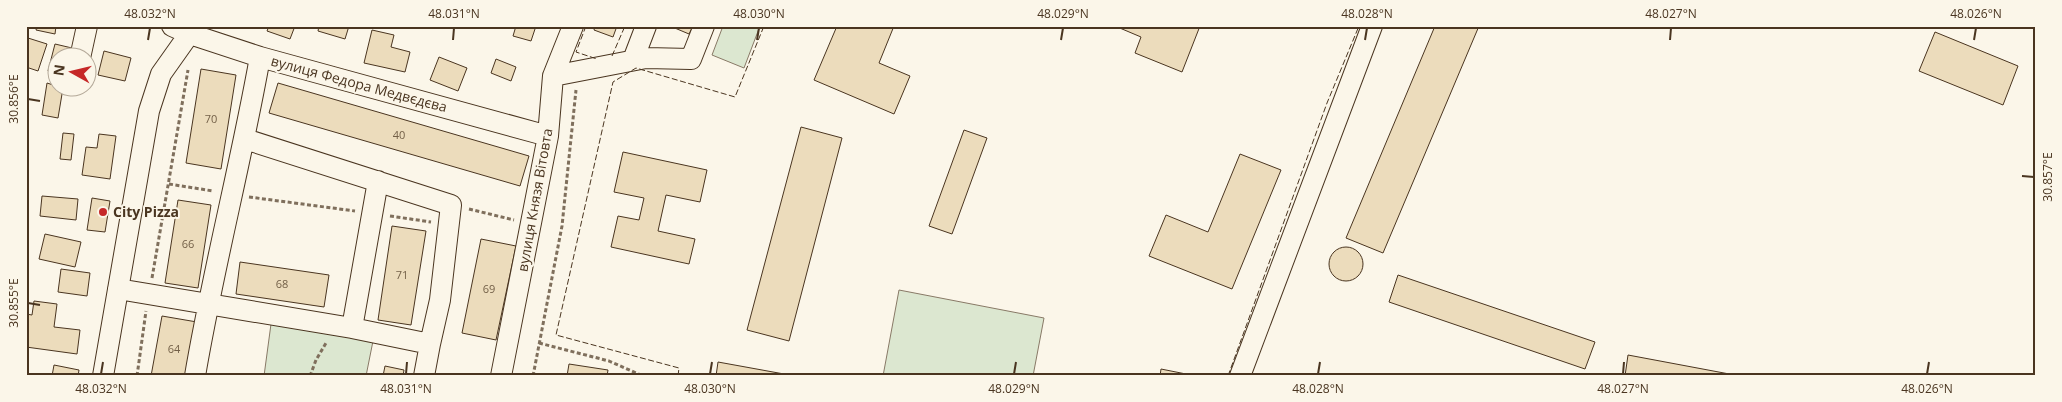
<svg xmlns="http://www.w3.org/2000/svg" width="2062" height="402" font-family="'Open Sans',sans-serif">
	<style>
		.green { fill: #dce7d0; stroke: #887966 }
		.building { fill: #ecdcbc; stroke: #4a3520 }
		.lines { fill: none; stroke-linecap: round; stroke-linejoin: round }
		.minor-casing { stroke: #4a3520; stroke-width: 22 }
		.path { stroke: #7f6f5c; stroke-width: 3; stroke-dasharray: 4 2.5; stroke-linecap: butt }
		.minor { stroke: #fbf6e9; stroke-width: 20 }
		.fence { stroke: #4a3520; stroke-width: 1; stroke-dasharray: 6 2.5; stroke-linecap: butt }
		.ticks { fill: none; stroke: #4a3520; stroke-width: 2 }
		.poi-dot { fill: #c62828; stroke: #fbf6e9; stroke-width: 2 }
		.labels { text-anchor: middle; stroke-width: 4; stroke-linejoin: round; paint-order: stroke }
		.number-label { font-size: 11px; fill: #725f47 }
		.street-label { font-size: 14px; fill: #4a3520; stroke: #fbf6e9 }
		.poi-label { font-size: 14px; font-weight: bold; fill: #4a3520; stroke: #fbf6e9; text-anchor: start }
		.neatline { fill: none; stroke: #4a3520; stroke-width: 2 }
		.ticks-label { font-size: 12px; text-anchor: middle; fill: #4a3520 }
	</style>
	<rect width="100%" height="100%" fill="#fbf6e9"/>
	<path class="green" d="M723 26H760L744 68 712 55Z
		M899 290 1044 318 1033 376H883Z
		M271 324 373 341 366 376H264Z"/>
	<path class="building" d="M37 26H56L55 34 36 30Z
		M269 26H295L290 39 267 31Z
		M319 26H349L345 39 318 31Z
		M516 26H536L531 41 513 36Z
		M595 26H617L613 37 594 30Z
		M670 26H693L689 34Z
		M837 26H894L879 63 910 76 894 114 814 80Z
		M1115 26H1200L1182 72 1135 53 1141 37Z
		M1435 26H1479L1383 253 1346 238Z
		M372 30 394 35 391 47 410 52 405 72 364 63Z
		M1935 32 2018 66 2003 105 1919 71Z
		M28 38 47 44 38 71 26 67V44Z
		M55 44 72 48 70 58H58V73L48 71Z
		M104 51 131 58 125 81 98 75Z
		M439 57 467 68 458 91 430 80Z
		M496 59 516 67 511 81 491 73Z
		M201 69 236 75 221 169 186 163Z
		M47 83 63 88 58 118 42 115Z
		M278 83 529 156 520 186 269 113Z
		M801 127 842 138 789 341 747 330Z
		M964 130 987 138 952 234 929 226Z
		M63 133 74 134 71 160 60 159Z
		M99 134 116 136 110 179 82 175 86 147 97 148Z
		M623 152 707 170 700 202 666 195 658 231 695 239 689 264 611 247 618 216 639 220 644 198 614 192Z
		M1240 154 1281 170 1232 289 1149 256 1166 215 1208 232Z
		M42 196 78 199 76 220 40 216Z
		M92 198 110 201 105 232 87 230Z
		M178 200 211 205 198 288 165 283Z
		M392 226 426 231 411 325 378 320Z
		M45 234 81 242 75 267 39 259Z
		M481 239 516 246 496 340 462 333Z
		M1329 264a17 17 0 1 1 34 0a17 17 0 1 1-34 0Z
		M240 262 329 275 324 307 236 294Z
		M61 269 90 273 87 296 58 292Z
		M1398 275 1595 342 1585 369 1389 302Z
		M34 301 57 304 54 327 80 330 77 354 26 347V314L32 315Z
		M162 316 197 322 187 376H151Z
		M1628 355 1740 376H1625Z
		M718 362 795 376H716Z
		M569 364 608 370 607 376H567Z
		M54 365 79 370 78 376H52Z
		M385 366 404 370 403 376H383Z
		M1161 369 1196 376H1160Z"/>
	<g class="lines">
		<g class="minor-casing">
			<path id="minor" d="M172 26 190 34 260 57 548 136
				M80 58 87 26
				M633 60 646 26
				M553 76 646 58 691 59 704 26
				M245 139 451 205 440 300 430 344
				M118 289 352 328 378 181
				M352 328 430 344 424 376
				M103 376 149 111 161 74 195 26
				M195 376C213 269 241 164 260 57
				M501 376 548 136 553 76 573 26
				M1240 376 1372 26"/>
		</g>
		<path class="path" d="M169 184 213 191
			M249 197 355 211
			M469 209 514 220
			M390 216 431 222
			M152 278 188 70
			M539 343 609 361 643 376
			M137 376 146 311
			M310 376 316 360 326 343
			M533 376 562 226 576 90"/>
		<use href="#minor" class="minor"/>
		<path class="fence" d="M586 26 576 52 597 59
			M612 56 625 26
			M678 376 679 368 556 335 613 82 636 68 735 97 764 26
			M1228 376 1327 103 1359 26"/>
	</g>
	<path class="ticks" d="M148 40 150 28M453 40 454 28M757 40 759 28M1061 40 1063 28M1365 40 1367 28M1670 40 1671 28M1974 40 1976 28M28 99 40 101M2022 176 2034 177M28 303 40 305M101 374 103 362M406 374 407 362M710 374 712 362M1014 374 1016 362M1318 374 1320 362M1623 374 1624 362M1927 374 1929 362"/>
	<circle class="poi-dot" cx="103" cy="212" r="5"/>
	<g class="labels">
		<g class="number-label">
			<text x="211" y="123">70</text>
			<text x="399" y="139">40</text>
			<text x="188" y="248">66</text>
			<text x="402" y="279">71</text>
			<text x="282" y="288">68</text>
			<text x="489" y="293">69</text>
			<text x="174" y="353">64</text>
		</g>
		<g class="street-label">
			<text transform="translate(359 84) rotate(15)" y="5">вулиця Федора Медвєдєва</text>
			<text transform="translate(535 200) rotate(-80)" y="5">вулиця Князя Вітовта</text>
		</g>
		<g class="poi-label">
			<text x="113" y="217">City Pizza</text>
		</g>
	</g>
	<rect width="2062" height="402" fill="none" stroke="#fbf6e9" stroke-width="55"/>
	<g transform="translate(72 72) rotate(278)"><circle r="24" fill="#fbf6e9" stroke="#b4a999"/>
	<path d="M0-4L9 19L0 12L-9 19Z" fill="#c62828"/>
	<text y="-8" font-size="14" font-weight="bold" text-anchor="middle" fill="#4a3520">N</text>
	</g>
	<rect x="28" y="28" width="2006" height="346" class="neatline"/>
	<g class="ticks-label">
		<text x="150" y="18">48.032°N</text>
		<text x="454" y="18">48.031°N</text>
		<text x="759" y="18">48.030°N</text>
		<text x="1063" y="18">48.029°N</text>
		<text x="1367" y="18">48.028°N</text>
		<text x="1671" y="18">48.027°N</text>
		<text x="1976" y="18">48.026°N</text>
		<text transform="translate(14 99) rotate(-90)" y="4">30.856°E</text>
		<text transform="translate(2048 177) rotate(-90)" y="4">30.857°E</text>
		<text transform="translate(14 303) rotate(-90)" y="4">30.855°E</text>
		<text x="101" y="393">48.032°N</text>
		<text x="406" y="393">48.031°N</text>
		<text x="710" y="393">48.030°N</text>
		<text x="1014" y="393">48.029°N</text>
		<text x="1318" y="393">48.028°N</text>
		<text x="1623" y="393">48.027°N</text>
		<text x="1927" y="393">48.026°N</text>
	</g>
</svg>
